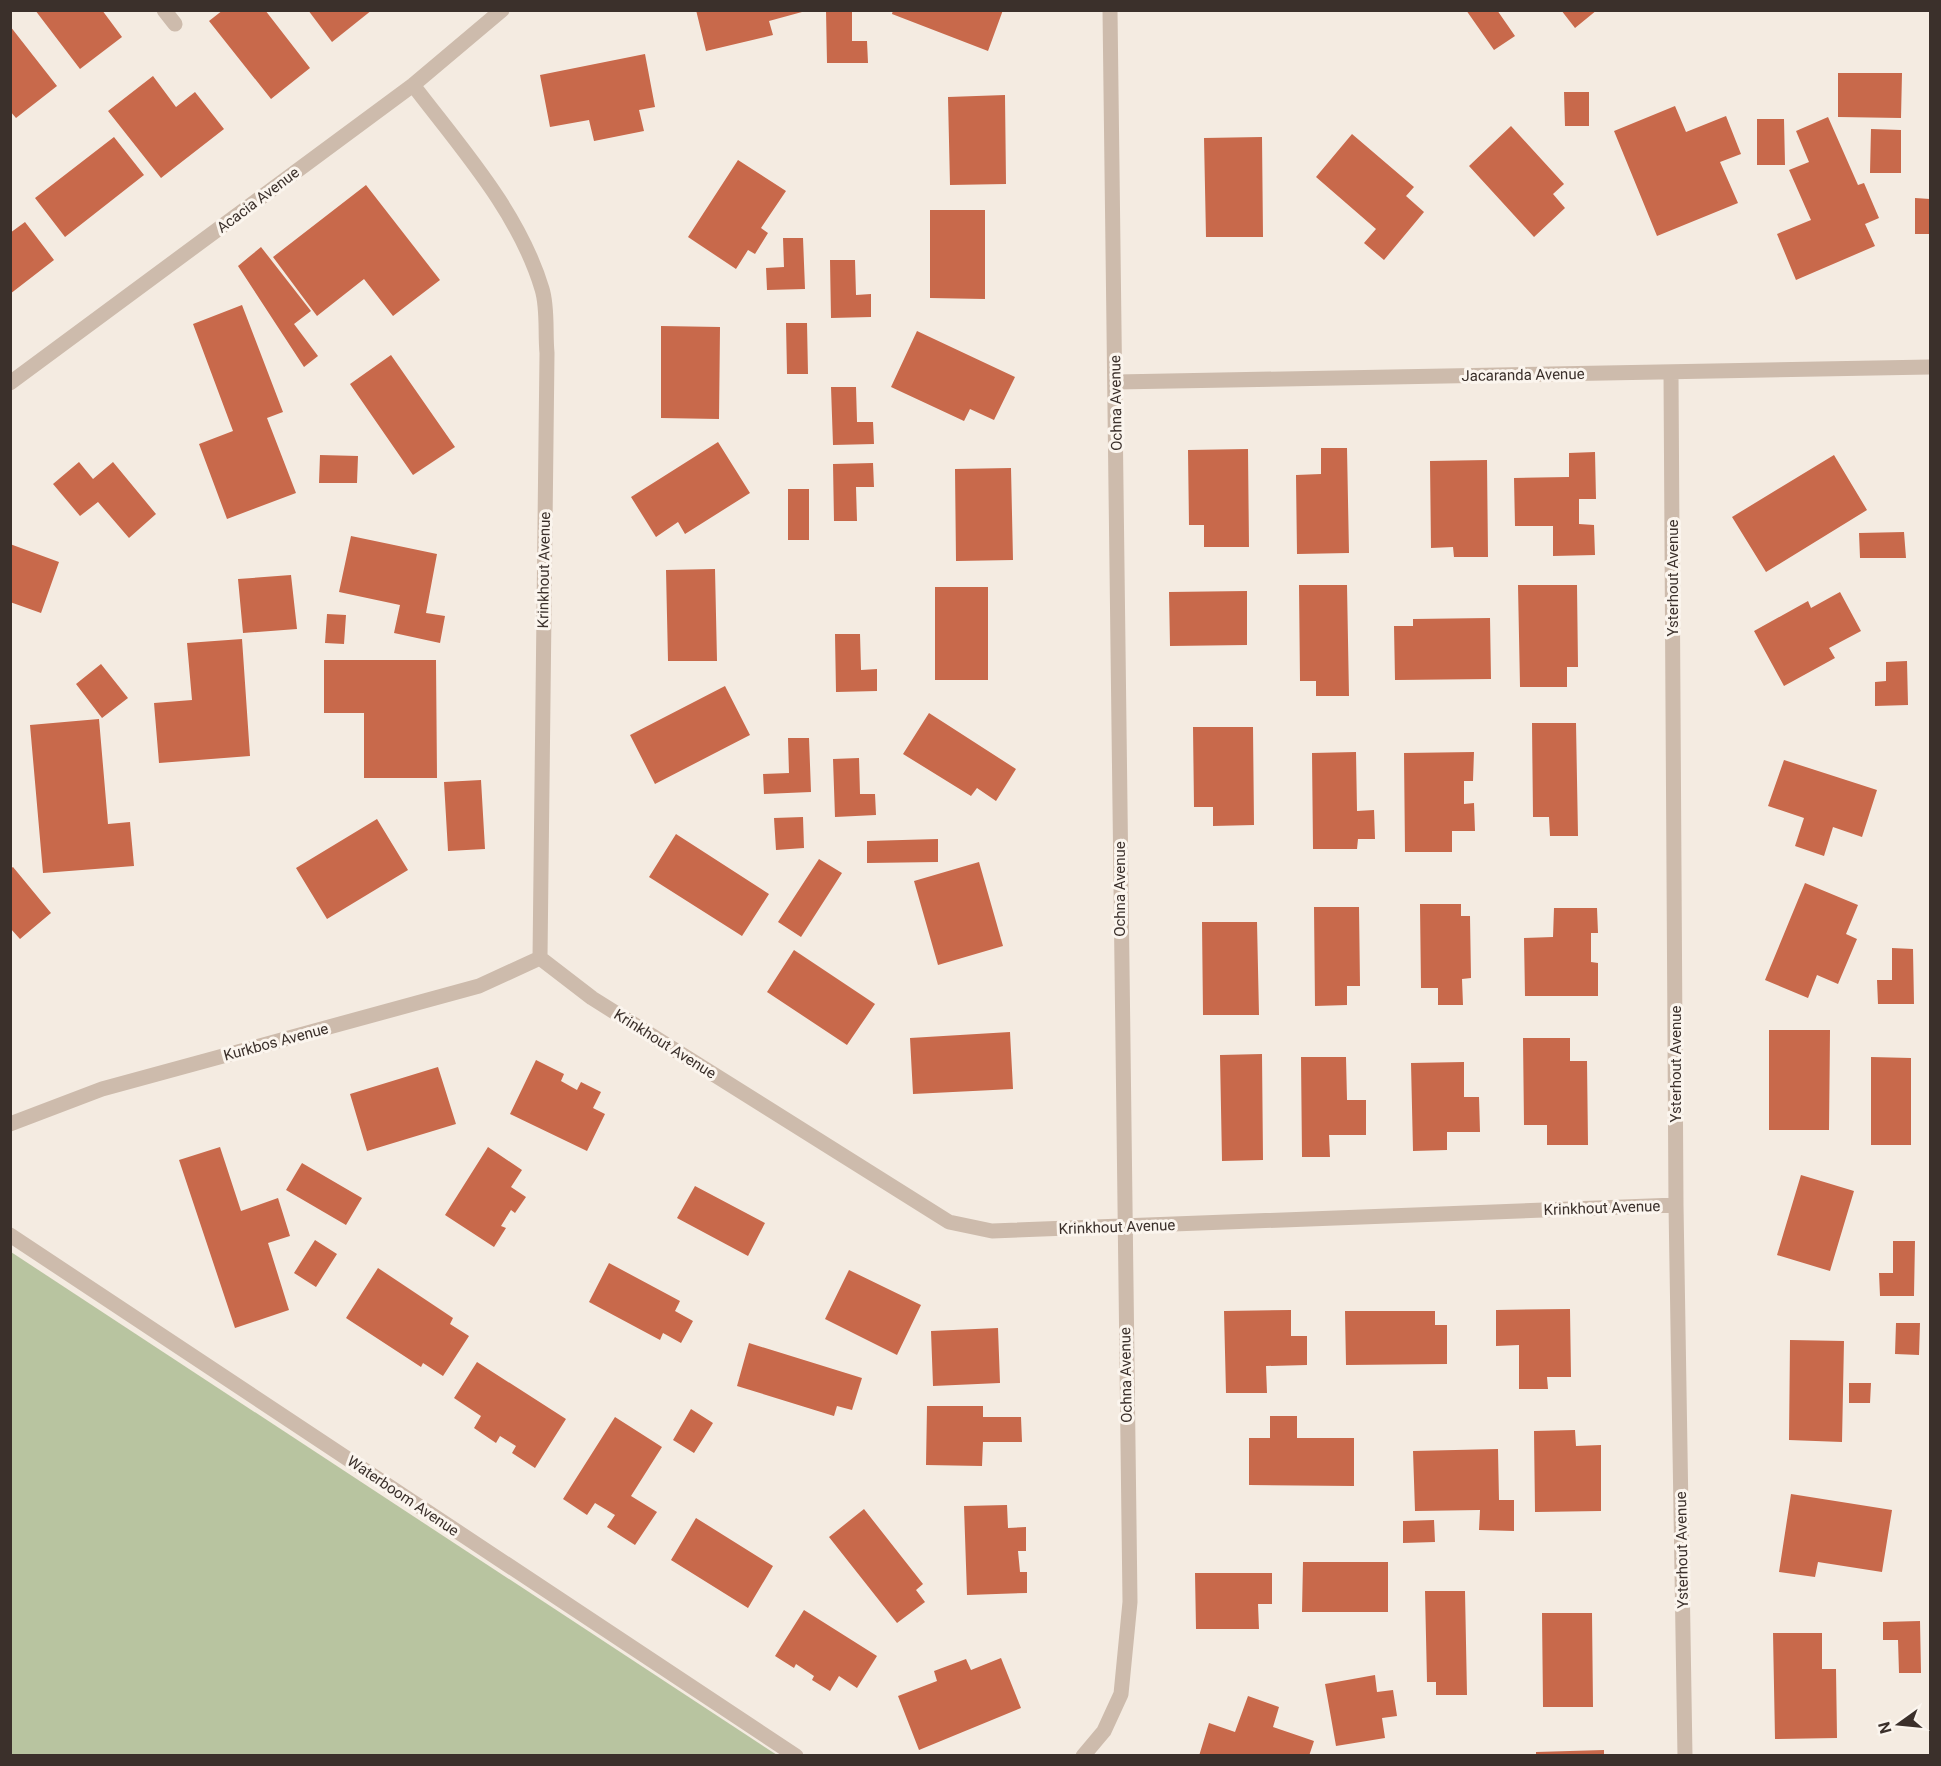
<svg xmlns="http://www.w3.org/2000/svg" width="1941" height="1766" font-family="Roboto,sans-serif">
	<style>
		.green { fill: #b8c4a0 }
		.building { fill: #c8694b }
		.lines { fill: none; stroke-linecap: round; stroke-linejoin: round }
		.minor { stroke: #cdbbac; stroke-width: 15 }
		.labels { text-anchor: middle; stroke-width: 6; stroke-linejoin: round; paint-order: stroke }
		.street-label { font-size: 15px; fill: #3b302b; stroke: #fbf5ee }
	</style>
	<rect width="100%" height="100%" fill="#f4ebe1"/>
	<path class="green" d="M11 1252 777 1755H11Z"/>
	<path class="building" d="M35 10H102L122 37 80 69Z
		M223 10H265L310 68 271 99 209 21Z
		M308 10H372L332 42Z
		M696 10H801L802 12 769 21 773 35 706 51Z
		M826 10H852V41H867L868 63H827Z
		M893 10H1003L988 51 892 14Z
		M1466 10H1497L1515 36 1494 50Z
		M1561 10H1597L1575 28Z
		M10 26 57 86 16 118 10 111Z
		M645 54 655 107 639 110 644 131 594 141 589 120 550 127 540 75Z
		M1838 73H1902L1901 118 1838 117Z
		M153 76 176 107 195 92 224 129 161 178 108 111Z
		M1564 92H1589V126H1565Z
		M1005 95 1006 184 950 185 948 97Z
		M1675 106 1686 132 1726 116 1741 154 1720 162 1738 203 1657 236 1614 131Z
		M1828 117 1858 185 1864 183 1879 218 1865 224 1875 246 1796 280 1777 234 1811 220 1789 170 1809 162 1796 131Z
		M1757 119H1784L1785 165H1757Z
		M1511 126 1564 184 1553 194 1565 208 1534 237 1469 166Z
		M1871 129 1901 130V173H1870Z
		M1352 134 1414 187 1406 196 1424 212 1384 260 1364 243 1376 229 1316 177Z
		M114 137 144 175 65 237 35 198Z
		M1262 137 1263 237H1206L1204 138Z
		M738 160 786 191 761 228 768 233 755 254 748 250 736 269 688 237Z
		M366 185 440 280 393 316 364 279 317 316 273 257Z
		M1915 198 1930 199V234H1915Z
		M930 210H985V299L930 298Z
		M25 222 54 260 10 294V233Z
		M783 238H803L805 289 767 290 766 268 784 267Z
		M261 247 311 311 294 324 318 356 304 367 238 266Z
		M830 260H855L856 295 871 294V317L831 318Z
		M242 305 283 412 267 418 296 493 227 519 199 444 233 431 193 324Z
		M786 323H807L808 374H787Z
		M661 326 720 327 719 419 661 418Z
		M917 331 1015 377 994 420 970 409 964 421 891 387Z
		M391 355 455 447 413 475 350 384Z
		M831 387H856L857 422H873L874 444 833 445Z
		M718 442 750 493 685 534 678 522 656 537 631 497Z
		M1321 448H1347L1349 553 1297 554 1296 475 1321 474Z
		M1248 449 1249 547H1204V525H1189L1188 450Z
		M1595 452 1596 499H1579V524L1594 525 1595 555 1553 556V526H1515L1514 478 1569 477V453Z
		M320 455 358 456 357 483H319Z
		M1834 455 1867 510 1766 572 1732 517Z
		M1487 460 1488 557H1454L1453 547 1431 548 1430 461Z
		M79 462 93 479 113 462 156 514 129 538 98 502 80 516 53 484Z
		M873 463 874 487H856L857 521H834L833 464Z
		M1011 468 1013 560 956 561 955 469Z
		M788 489H809V540H788Z
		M1904 532 1906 558H1860L1859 533Z
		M351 536 437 554 426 613 445 616 440 643 394 633 400 605 339 592Z
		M10 544 59 562 41 613 10 602Z
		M715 569 717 661H668L666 570Z
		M291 575 297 629 243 633 238 579Z
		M1299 585H1347L1349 696H1316V681H1300Z
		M1518 585H1577L1578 667H1567V687H1520Z
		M935 587H988V680H935Z
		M1247 591V645L1170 646 1169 592Z
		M1840 592 1861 631 1829 648 1835 658 1784 686 1754 631 1808 601 1811 608Z
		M327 614 346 615 344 644 325 643Z
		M1490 618 1491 679 1395 680 1394 626H1413V619Z
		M835 634H860L861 670 877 669V691L836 692Z
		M242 639 250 756 159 763 154 703 192 700 187 643Z
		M324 660H436L437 778H364V713H324Z
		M1907 661 1908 705 1875 706V682L1886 681V662Z
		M101 664 128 698 102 718 76 684Z
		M725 686 750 735 655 784 630 735Z
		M929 713 1016 769 996 801 977 788 971 796 903 754Z
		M99 719 108 824 130 822 134 866 43 873 30 725Z
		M1532 723H1576L1578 836H1550L1549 817H1533Z
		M1193 727H1253L1254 825 1213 826V807H1194Z
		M788 738H809L811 792 764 794 763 774 789 773Z
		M1356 752 1357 811 1374 810 1375 839H1358L1357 849H1313L1312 753Z
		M1474 752 1473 781H1464V804L1474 803 1475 831H1452V852H1405L1404 753Z
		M859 758 860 794H875L876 815 835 817 833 759Z
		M1784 760 1877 790 1862 837 1833 827 1824 856 1795 846 1804 818 1768 806Z
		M481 780 485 849 448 851 444 782Z
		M803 817 804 848 776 850 774 818Z
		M377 819 408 870 327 919 296 868Z
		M676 834 769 894 742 936 649 877Z
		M938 839V862L867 863V841Z
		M819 859 842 873 801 937 778 922Z
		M979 862 1003 946 938 965 914 881Z
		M13 867 51 913 20 939 10 928V869Z
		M1805 883 1858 905 1846 934 1857 939 1838 984 1817 975 1808 998 1765 980Z
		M1420 904H1461V916H1470L1471 978 1462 979 1463 1005H1438V988H1421Z
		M1314 907H1359L1360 986H1347V1005L1315 1006Z
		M1554 908H1597L1598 933H1591V962L1598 963V996H1525L1524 938 1553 937Z
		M1202 922H1257L1259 1015H1203Z
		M1892 948 1913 949 1914 1004H1878L1877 980H1892Z
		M794 950 875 1004 847 1045 767 992Z
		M1769 1030H1830L1829 1130H1769Z
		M1010 1032 1013 1089 913 1094 910 1038Z
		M1523 1038H1570V1061H1587L1588 1145H1547V1125H1524Z
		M1262 1054 1263 1160 1222 1161 1220 1055Z
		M1301 1057H1346L1347 1100H1366V1135H1329L1330 1157H1302Z
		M1871 1057 1911 1058V1145H1871Z
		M536 1060 564 1074 561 1081 577 1090 581 1082 601 1092 593 1108 605 1114 587 1151 510 1114Z
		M1464 1062V1097H1479L1480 1132H1447V1150L1413 1151 1411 1063Z
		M438 1067 456 1124 367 1151 350 1094Z
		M220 1147 241 1211 278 1198 290 1236 268 1243 289 1310 235 1328 179 1160Z
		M488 1147 522 1170 511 1187 526 1197 515 1213 511 1210 501 1226 506 1228 494 1247 445 1215Z
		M302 1163 362 1198 346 1225 286 1190Z
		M1801 1175 1854 1191 1830 1271 1777 1255Z
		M695 1186 765 1223 748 1256 677 1218Z
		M315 1240 337 1254 316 1287 294 1273Z
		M1893 1241H1915L1914 1296H1880L1879 1273H1893Z
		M609 1263 680 1301 675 1311 693 1321 681 1343 663 1333 660 1340 589 1302Z
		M378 1268 453 1318 450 1324 469 1336 443 1376 423 1363 421 1367 346 1318Z
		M849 1270 921 1305 897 1355 825 1319Z
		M1570 1309 1571 1377H1547L1548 1389H1519V1345L1496 1346V1310Z
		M1291 1310V1336H1307V1365L1266 1366 1267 1393H1226L1224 1311Z
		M1345 1311H1435V1325H1447V1364L1346 1365Z
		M1896 1323H1920L1919 1355 1895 1354Z
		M998 1328 1000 1383 933 1386 931 1331Z
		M1790 1340 1844 1341 1842 1442 1789 1440Z
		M749 1343 862 1378 852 1410 837 1406 834 1416 737 1386Z
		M477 1362 566 1419 535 1468 512 1453 516 1446 500 1436 496 1443 474 1428 481 1416 454 1398Z
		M1849 1383H1871L1870 1403H1849Z
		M927 1406H983V1417H1021L1022 1442H983L982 1466 926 1465Z
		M691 1409 713 1423 694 1453 673 1440Z
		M1270 1416H1297V1438H1354V1486L1249 1485V1438H1270Z
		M615 1417 662 1447 631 1496 657 1512 635 1545 607 1527 615 1515 595 1503 587 1515 563 1499Z
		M1575 1430 1576 1446 1601 1445V1511L1535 1512 1534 1431Z
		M1498 1449 1499 1500H1514V1531L1479 1530 1480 1510 1415 1511 1413 1451Z
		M1791 1494 1892 1510 1882 1572 1818 1562 1815 1577 1779 1572Z
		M1007 1505 1008 1528 1026 1527V1551H1018L1020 1572H1027V1593L967 1595 964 1506Z
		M864 1509 923 1584 916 1590 925 1602 897 1623 829 1537Z
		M696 1518 773 1566 748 1608 671 1560Z
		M1434 1520 1435 1542 1403 1543V1521Z
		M1303 1562H1388V1612H1302Z
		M1195 1573H1272V1604H1258L1259 1629H1196Z
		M1425 1591H1465L1467 1695H1436V1682H1427Z
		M804 1610 877 1656 857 1688 839 1676 830 1691 812 1680 814 1676 796 1664 794 1668 775 1656Z
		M1542 1613H1592L1593 1707H1543Z
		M1920 1621 1921 1673H1899L1898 1640H1883V1622Z
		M1773 1633H1822V1669H1836L1837 1738 1775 1739Z
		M1001 1658 1021 1708 919 1750 898 1696 937 1681 934 1671 966 1659 971 1670Z
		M1375 1675 1377 1692 1393 1690 1397 1716 1382 1718 1385 1738 1336 1746 1325 1684Z
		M1248 1696 1279 1707 1273 1727 1314 1741 1309 1756H1199L1209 1723 1235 1732Z
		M1604 1750V1756H1536V1752Z"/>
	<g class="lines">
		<path class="minor" d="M164 10 175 24
			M413 85C461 148 519 212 542 289 548 308 545 333 547 353L540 958 592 998 949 1222 992 1231 1676 1205
			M1671 373 1676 1205 1685 1756
			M1116 382 1930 367
			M10 383 413 85 502 10
			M10 1124 102 1089 479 986 540 958
			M10 1235 796 1756
			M1083 1756 1104 1731 1121 1694 1130 1602 1110 10"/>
	</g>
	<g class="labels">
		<g class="street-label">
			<text transform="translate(258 200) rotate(-37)" y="5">Acacia Avenue</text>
			<text transform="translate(1523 375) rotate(-1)" y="5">Jacaranda Avenue</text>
			<text transform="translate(1116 403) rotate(-91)" y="5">Ochna Avenue</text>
			<text transform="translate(544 570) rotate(-89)" y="5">Krinkhout Avenue</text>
			<text transform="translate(1673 578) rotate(-90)" y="5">Ysterhout Avenue</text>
			<text transform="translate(1120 889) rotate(-90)" y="5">Ochna Avenue</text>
			<text transform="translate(276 1042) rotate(-15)" y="5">Kurkbos Avenue</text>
			<text transform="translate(665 1044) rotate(32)" y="5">Krinkhout Avenue</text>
			<text transform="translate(1676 1064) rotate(-90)" y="5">Ysterhout Avenue</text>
			<text transform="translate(1602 1208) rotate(-2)" y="5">Krinkhout Avenue</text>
			<text transform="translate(1117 1227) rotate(-2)" y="5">Krinkhout Avenue</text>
			<text transform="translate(1126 1375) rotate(-91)" y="5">Ochna Avenue</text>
			<text transform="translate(403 1496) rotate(34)" y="5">Waterboom Avenue</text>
			<text transform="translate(1682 1550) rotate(-91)" y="5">Ysterhout Avenue</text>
		</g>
	</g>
	<rect width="1941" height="1766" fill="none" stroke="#3b302b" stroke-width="24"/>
	<g transform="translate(1899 1724) rotate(255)" stroke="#fbf5ee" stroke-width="4.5" paint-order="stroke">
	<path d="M0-4.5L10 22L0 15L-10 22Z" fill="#3b302b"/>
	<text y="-9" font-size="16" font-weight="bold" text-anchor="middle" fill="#3b302b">N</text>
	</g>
</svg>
